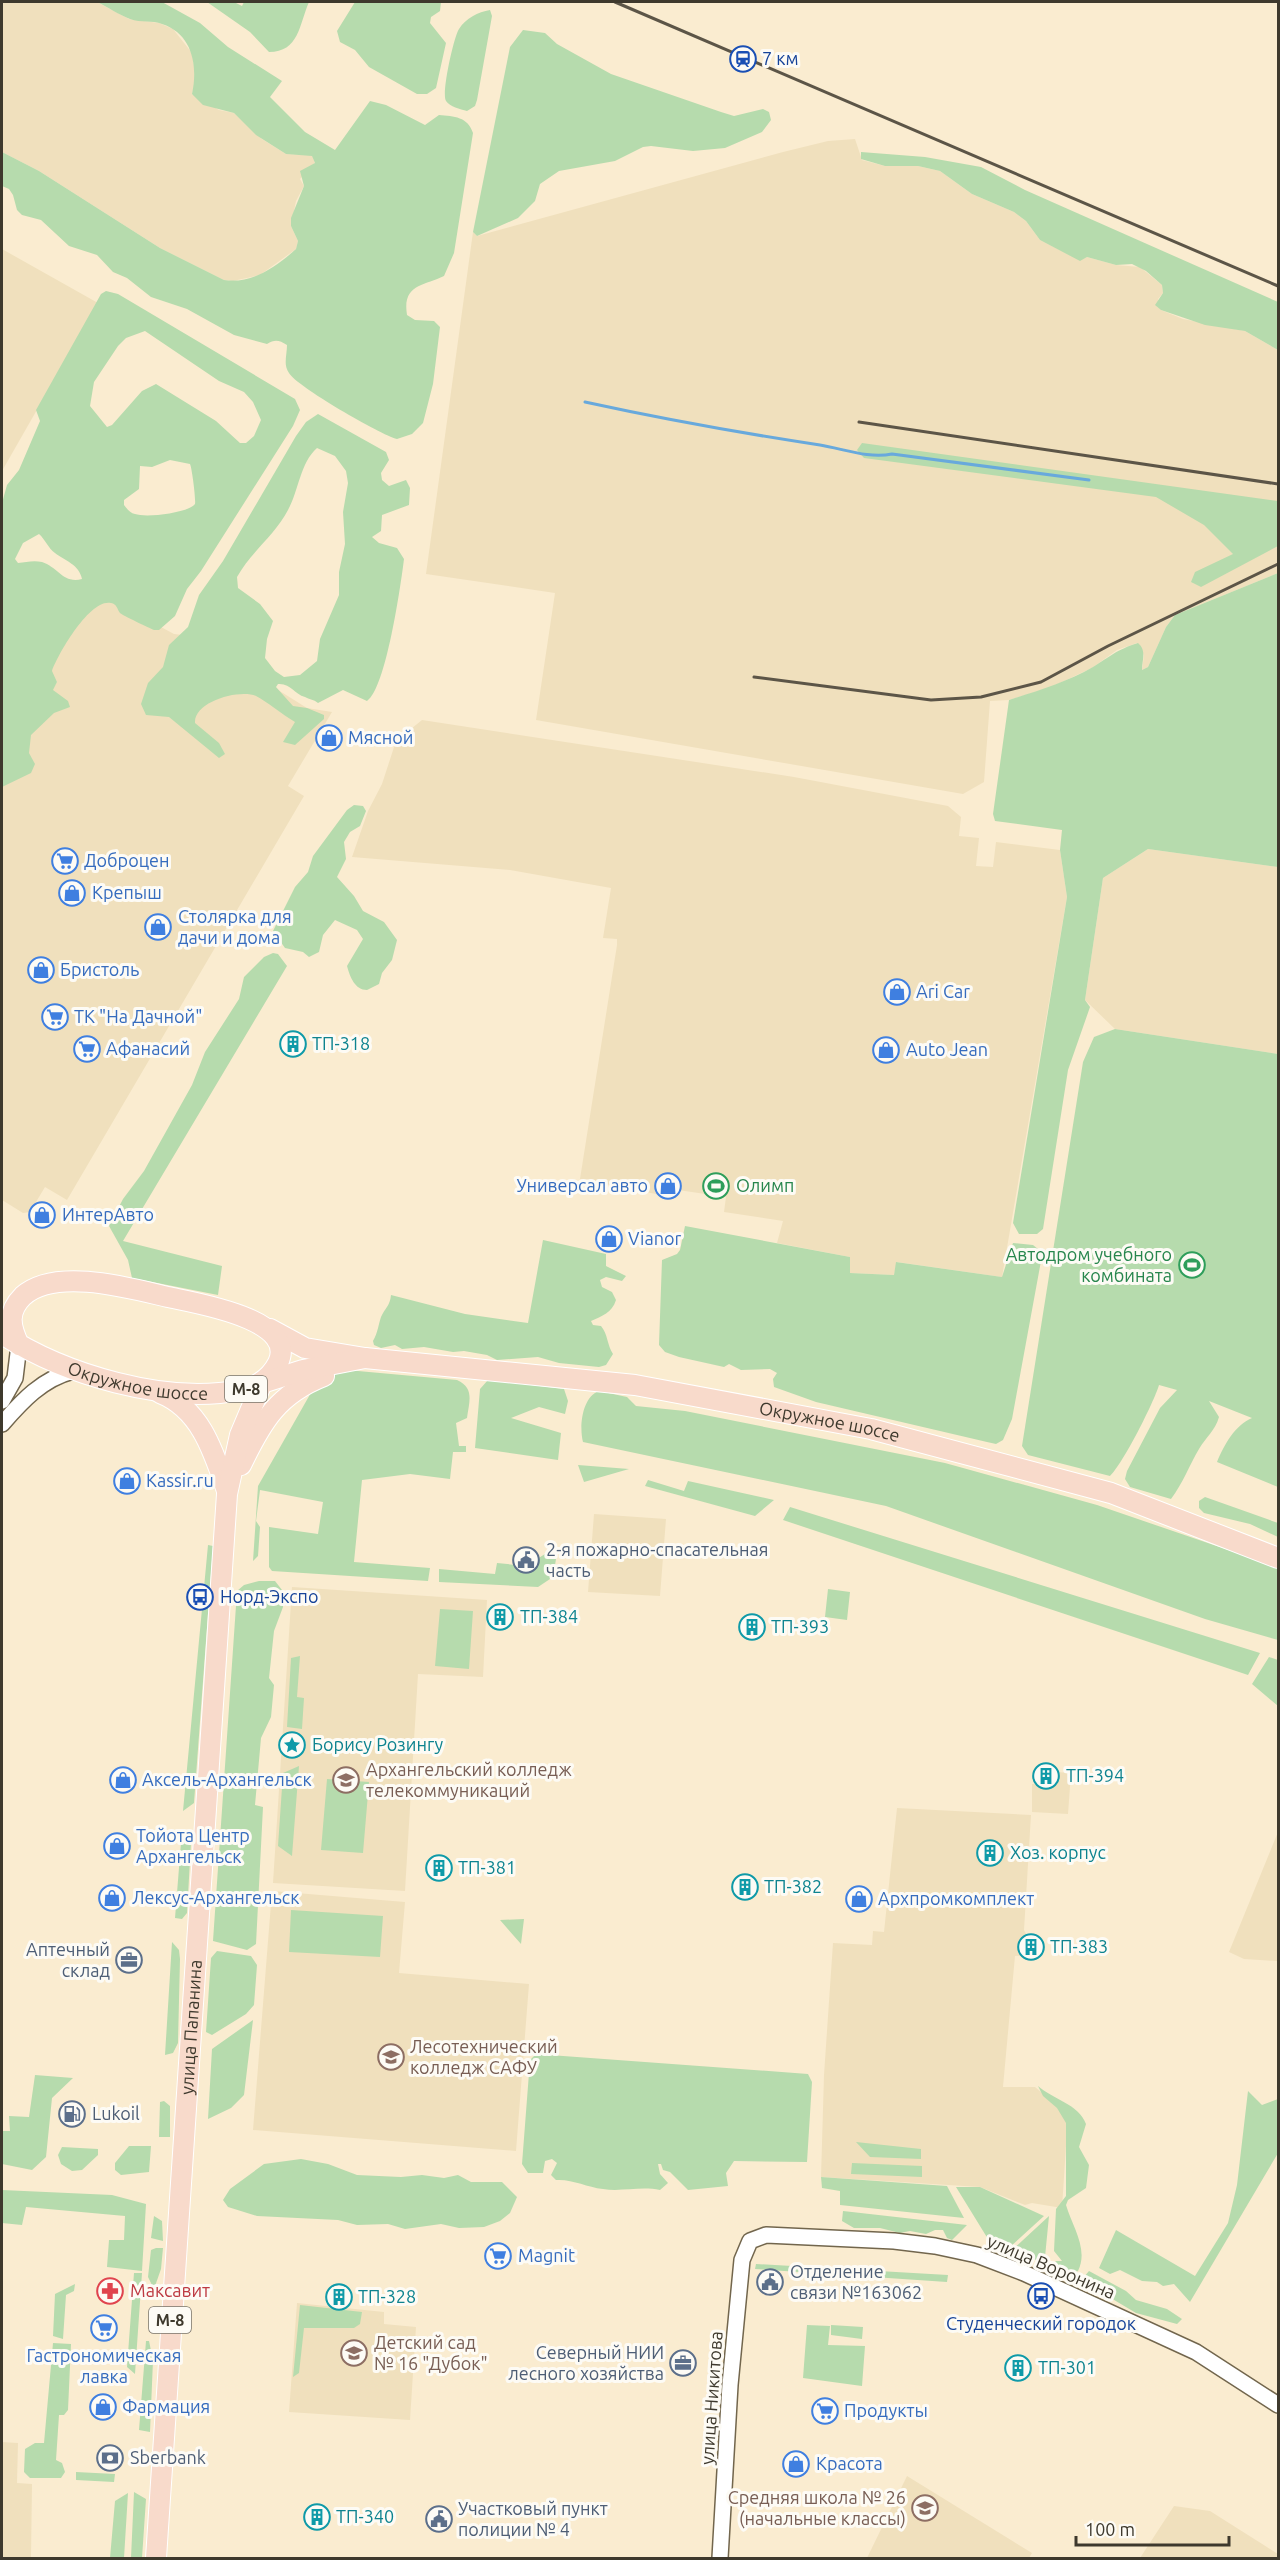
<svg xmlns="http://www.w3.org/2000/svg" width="1280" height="2560" font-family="Ubuntu,sans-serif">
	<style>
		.built { fill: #f0e0bd }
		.green { fill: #b6dbad; fill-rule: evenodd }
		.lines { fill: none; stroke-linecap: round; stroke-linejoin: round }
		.stream { stroke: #68a9dc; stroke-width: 3 }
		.minor-casing { stroke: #72664d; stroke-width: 18 }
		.major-casing { stroke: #fff; stroke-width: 22 }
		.minor { stroke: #fff; stroke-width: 15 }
		.major { stroke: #f8dacb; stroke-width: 20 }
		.rail { stroke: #5c5547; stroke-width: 3 }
		.labels { text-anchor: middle; stroke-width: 6; stroke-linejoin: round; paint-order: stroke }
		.shield { fill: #fdfbf5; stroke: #777369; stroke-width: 1.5 }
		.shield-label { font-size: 16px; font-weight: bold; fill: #3e392d }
		.transit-label { font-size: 18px; fill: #164399; stroke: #fdfbf5; text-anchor: start }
		.shop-label { font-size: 18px; fill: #366cbe; stroke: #fdfbf5; text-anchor: start }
		.culture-label { font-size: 18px; fill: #0d838f; stroke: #fdfbf5; text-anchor: start }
		.leisure-label { font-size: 18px; fill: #27864d; stroke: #fdfbf5; text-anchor: start }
		.street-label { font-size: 18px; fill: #3e392d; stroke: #fdfbf5 }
		.service-label { font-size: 18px; fill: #4e5e75; stroke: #fdfbf5; text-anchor: start }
		.education-label { font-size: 18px; fill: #785e54; stroke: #fdfbf5; text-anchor: start }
		.health-label { font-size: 18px; fill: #be3a42; stroke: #fdfbf5; text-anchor: start }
	</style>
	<rect width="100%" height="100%" fill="#faecd0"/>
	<path class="built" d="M2 2H97L129 19 159 23 173 29 192 53 196 78 192 94 219 110 234 113 262 139 286 154 312 155 315 163 300 179 304 186 296 201 291 226 298 241 296 249 260 275 233 281 224 280 160 248 39 171 2 152Z
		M855 139 862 160 885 166H918L940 171 972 194 1014 212 1026 221 1040 240 1080 260 1087 257 1116 265 1140 267 1162 285 1163 293 1158 299 1161 310 1183 319 1245 331 1278 350V573L1175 615 1166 627 1148 667 1142 670 1144 655 1137 643 1117 650 1092 668 1049 688 1009 700 990 701 984 782 963 794 536 720 555 593 426 574 473 232 477 236 783 152 828 141Z
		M2 249 98 303 2 471Z
		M92 590 174 634 191 636 307 708 332 712 288 786 304 796 67 1200 45 1187 30 1212 23 1213 2 1200V772L57 682 49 667Z
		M422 720 794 777 948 806 961 817 959 836 979 838 976 866 993 867 996 842 1060 850 1067 897 1002 1277 897 1262 894 1275 850 1273V1257L777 1243 783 1221 724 1212 726 1197 678 1190 676 1198 580 1179 617 945V939L603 938 611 888 510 870 352 857 368 811 382 784 396 741Z
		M1148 849 1278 867V1054L1115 1029 1085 1000 1103 878Z
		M594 1514 666 1519 660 1596 588 1592Z
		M292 1587 487 1600 483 1677 418 1674 405 1891 273 1883Z
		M1057 1772 1071 1773 1068 1814 1032 1812V1784L1056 1783Z
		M897 1808 1031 1815 1024 1930 1028 1938V1955L1015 1956 1003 2087H1035L1068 2115 1062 2208 1032 2203 1025 2205 980 2187 821 2177 824 2075 833 1943 872 1945 873 1931 884 1932Z
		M1278 1832V1961L1244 1959 1229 1952Z
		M272 1891 405 1902 399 1973 529 1984 516 2151 253 2130Z
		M297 2303 384 2312V2324L416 2327 410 2420 289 2412Z
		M2 2442 18 2443 17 2483 32 2484 31 2558H2Z
		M907 2476 1032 2553 1029 2558H867Z
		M1174 2506 1210 2511 1278 2554V2558H1140Z"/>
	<path class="green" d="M97 2H162L200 23 228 47 282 81 270 97 305 132 335 150 370 101 386 105 425 125 439 115C454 116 468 117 473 133L454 253 444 276C424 286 402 284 407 315L415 320 434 321 440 327 433 384 423 423 412 434 397 439C381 435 296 386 289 373 283 365 287 355 287 345 279 340 275 339 267 344L234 335 187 309 151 297 127 278 113 272 97 255 69 246 41 220 22 215 17 210 13 195 9 189 2 186V152L39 171 160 248 224 280C252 284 276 267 296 249L298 241 291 226V218L304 186 300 171 315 163 312 156 286 154 256 135 234 113 203 105 192 94C198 67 193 34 162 24 152 20 141 23 130 19 119 15 108 7 97 2Z
		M207 2H234L242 6 244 2H309C299 25 299 52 269 52L250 32Z
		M355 2H441L440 11 431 17 430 23 446 43 436 88 427 94H417L369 67 355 50 340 42 337 31Z
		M490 10 492 16 477 100 475 106 467 111C460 109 450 107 446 101 441 94 454 36 459 29 466 18 478 12 490 10Z
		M523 30 545 33 557 44 611 74 721 112 734 116 763 109 769 112 771 120 762 132 725 148 693 151 651 146 643 147 615 161 559 171 540 184 535 201 518 218 477 236 473 232 510 47Z
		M861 152 925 157 981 167 1025 190 1278 302V350L1245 331 1205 325 1161 310 1155 305 1163 293 1162 285 1146 271 1132 264 1116 265 1087 257 1080 261 1040 240 1026 221 1014 212 972 194 940 171 918 166H885L861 159Z
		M106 291 118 294 295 399 300 410 293 426 201 571 187 589 175 616 159 630H154C149 628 122 615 120 613 117 609 117 604 111 603 90 598 58 654 52 671L57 682 53 690 68 701 70 707 54 713 31 735 29 753 35 764 31 773 2 787V503L7 485 19 470 40 421 36 410 101 294ZM145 331 219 381 244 392 253 402 261 420 254 436 246 443H240L216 421 156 384 142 391 112 425 107 427 90 406 94 382 118 346 126 338ZM170 460 190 464C192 468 196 500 195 504 188 513 146 518 135 514 130 513 127 509 124 505V500L139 489 140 466 152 467ZM39 534C45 539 48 548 55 553 65 561 79 564 82 579 63 584 58 567 42 562 34 560 26 562 18 563L15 559 23 543Z
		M318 414 386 452 389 460 381 473 382 480 389 486 406 480 410 488 409 505 382 515 381 531 372 537 379 543 397 548 404 559C401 584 386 689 367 701L343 690 318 703C313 699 311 700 305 697 294 694 291 683 278 684L276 687 293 706 307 708 324 715V719L295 745 283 742 295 722C283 715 266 701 256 696 240 689 194 701 195 723L219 743 225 754 219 758 169 717 146 715 141 704 148 683 163 667 169 645 188 627 199 595 223 561 296 436 306 422ZM317 448 335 456 346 471 348 483 343 512 345 544 339 572V595L320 639 317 661 300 675 284 677 275 671 265 658 267 639 273 621 260 604 238 588 237 577C251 552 275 535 288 510 299 490 300 463 317 448Z
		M862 443 1278 501V546L1201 587 1191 582 1195 572 1233 554 1204 525 1156 497 864 458 857 450Z
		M1278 573V867L1148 849 1103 878 1085 1000 1090 1007 1068 1070 1043 1229 1037 1234H1019L1013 1223 1067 897 1060 850 1062 830 995 821 993 814 1009 700C1037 691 1067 682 1093 667 1111 656 1116 650 1138 643 1147 651 1142 659 1142 670L1148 667 1166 627 1175 615Z
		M354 805 363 806 366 811 360 826 350 832 344 842 346 859 337 877 354 896 363 911 384 922 397 940 392 960 382 973 379 984 367 990C355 990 350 977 347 966L363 939 357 930 335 920 323 935 319 952 309 957 303 952 285 948 273 931 295 887 308 872 313 856 347 810Z
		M273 953 278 954 287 966 123 1241 222 1266 218 1295 132 1278 128 1260 109 1226 123 1199 144 1171 192 1085 205 1052 239 999 244 977 264 957Z
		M1115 1029 1278 1054V1487L1217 1462C1224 1445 1235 1425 1252 1418L1209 1401 1219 1417C1215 1431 1206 1437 1199 1449 1189 1466 1183 1483 1171 1499L1130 1487 1125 1479 1127 1471 1160 1408 1177 1390 1159 1385C1154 1402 1123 1464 1110 1476L1028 1455 1022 1446 1083 1062 1094 1037Z
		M685 1226 850 1257V1273L894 1275 896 1262 1002 1277 1013 1243 1033 1245 1038 1249 1041 1261 1012 1419 1003 1440 996 1444 987 1442 816 1402 774 1387 773 1379 777 1373 770 1369 741 1370 729 1364 724 1367 679 1357 665 1352 659 1345 662 1260 677 1254 680 1250Z
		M543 1240 606 1254V1266L626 1276 622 1281 606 1277 600 1280 602 1287 612 1292 616 1300C612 1313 602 1316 591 1321L593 1325 601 1326C608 1334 607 1345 613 1354L606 1365 599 1367 559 1363 538 1357 497 1360 487 1355 464 1351 453 1352 424 1347 402 1349 395 1345 381 1348 374 1345 373 1341C378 1332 378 1326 381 1317 385 1308 390 1306 391 1295L465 1314 528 1323Z
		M325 1368 457 1380C475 1388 469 1402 467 1418L456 1423 459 1446H466V1452H453L450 1479 410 1474 362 1480 354 1562 430 1568 428 1581 272 1571 269 1567V1527L318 1534 323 1502 260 1490 256 1521 260 1527 258 1556 253 1561 258 1486Z
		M488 1380 564 1389 568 1401 565 1414 539 1407 511 1418 561 1433 558 1460 475 1448 480 1389Z
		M599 1391 627 1397 636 1406 685 1411 945 1463 1097 1505 1278 1567V1640L1205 1619 886 1506 583 1442C579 1427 582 1397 599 1391Z
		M578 1465 629 1469 584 1482Z
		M648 1480 684 1491 688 1481 774 1500 755 1516 645 1486Z
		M1205 1497 1278 1523V1537L1250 1524 1204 1513 1199 1508V1501Z
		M790 1507 1260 1653 1248 1675 783 1520Z
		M208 1545 213 1546 194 1803 183 1811Z
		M545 1554 556 1559 553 1577 538 1587 439 1582V1569L495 1574 497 1563 526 1566Z
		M259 1581H275L282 1590 283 1607 274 1631 269 1678 274 1685 271 1717 261 1738 255 1805 263 1807 256 1944 247 1950 213 1941 237 1591 244 1585Z
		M828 1589 850 1592 847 1620 825 1617Z
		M440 1609 473 1611 469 1669 435 1666Z
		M300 1656 297 1697 304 1698 302 1729 287 1727 291 1658Z
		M1269 1657 1278 1660V1706L1252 1684Z
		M299 1766 292 1856 278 1846 283 1773Z
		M327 1779 369 1782 363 1853 321 1850Z
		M182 1830 191 1843 187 1913 182 1919 175 1918Z
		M291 1910 383 1916 380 1957 289 1952Z
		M524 1919 521 1944 500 1920Z
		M172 1942 179 1950 180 1959 178 2043 173 2053 165 2055Z
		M217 1951 251 1956 257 1965 254 2005 246 2014 212 2035 206 2032 211 1958Z
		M253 2020 244 2095 231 2108 208 2119 212 2049Z
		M536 2054 808 2074 812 2082 807 2162 734 2161 726 2173 728 2186 688 2190 670 2172 663 2170 661 2164H658L660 2174 668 2183 660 2190C641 2186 621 2192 603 2189 586 2187 573 2179 556 2180L551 2175 557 2163 552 2159 545 2161 543 2173H528L522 2164 530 2060Z
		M35 2075 73 2078 52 2098 46 2157 32 2170 2 2164V2131H10L9 2116 29 2117Z
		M1038 2086C1052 2099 1079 2104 1086 2124L1079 2147 1089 2165 1086 2188 1068 2200 1066 2205C1072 2226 1089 2249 1078 2271L1068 2276 1058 2274 1051 2266 1056 2261H1062L1054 2251 1056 2209 1066 2196V2123L1057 2108 1043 2096Z
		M1248 2091 1262 2105 1278 2099V2153L1190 2302 1174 2284 1163 2286 1157 2282 1142 2281 1120 2270 1110 2274 1099 2268 1116 2230 1195 2276 1228 2223 1237 2185Z
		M164 2101 170 2106V2137H159L160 2102Z
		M856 2142 921 2149V2159L870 2157Z
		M129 2146H151L149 2172 121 2175 115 2170V2163Z
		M62 2147 98 2149V2155L82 2170 72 2171 61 2164 58 2155Z
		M301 2159 328 2164 357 2175 401 2177 422 2175 444 2178 458 2175 471 2182H502L517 2197 510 2213 500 2221 484 2227 459 2228 441 2224 405 2229 388 2224 357 2225 338 2220 257 2216 228 2207 223 2200 230 2189 264 2164Z
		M852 2163 922 2166V2177L851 2174Z
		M821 2177 947 2186 964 2218 840 2205V2191L822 2188Z
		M956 2187H980L1044 2216 1009 2248 988 2239Z
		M2 2190 112 2195 146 2204 142 2271 107 2267 109 2240H124L125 2216 26 2207 22 2225 2 2223Z
		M843 2211 967 2225 952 2240 947 2238 943 2230H935L926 2234 910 2231 900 2233 880 2228H854L842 2221Z
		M154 2216 162 2221 163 2241 151 2238Z
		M1049 2216 1045 2257 1039 2261 1011 2251Z
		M156 2248H163L161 2269 154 2289 148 2277 151 2250Z
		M756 2264 948 2275 947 2282 755 2269Z
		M1089 2271 1126 2291 1136 2300 1167 2309 1182 2319 1177 2324 1136 2313 1099 2291 1083 2290 1078 2284Z
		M134 2273H142L135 2374 127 2367Z
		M75 2284 74 2291 66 2295 63 2339 53 2336 55 2294Z
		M300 2305 362 2312 360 2324 354 2328H304L299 2373 293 2377Z
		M807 2325 830 2326 828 2345 865 2346 862 2386 803 2378Z
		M831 2325 863 2327 862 2339 831 2335Z
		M146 2341H149L153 2360 150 2432 139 2430Z
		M53 2343 71 2344 68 2410 64 2415H59L56 2460 62 2463 65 2472 61 2478H30L24 2472 25 2449 35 2443H44Z
		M76 2472 115 2474 114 2482 76 2480Z
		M134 2492 146 2499 142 2558H131Z
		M128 2493 124 2558H110L115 2501Z"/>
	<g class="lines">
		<path class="stream" d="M585 402C663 419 741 433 820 445 844 449 869 459 892 454L1089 480"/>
		<g class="minor-casing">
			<path id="minor" d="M2 1401 15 1378 19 1345
				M2 1424C22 1401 42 1379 73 1371
				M720 2558 730 2385 742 2260 750 2241 766 2235 894 2241 935 2246 977 2255 1024 2273 1196 2352 1278 2405"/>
		</g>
		<g class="major-casing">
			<g id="major">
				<path id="s1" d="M270 1329 305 1348 365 1358 635 1385 871 1429 1111 1493 1278 1558"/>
				<path id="s2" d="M2 1334C63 1374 166 1405 240 1390 257 1387 270 1379 278 1363 299 1319 195 1303 168 1297 130 1288 55 1267 23 1296 7 1312 10 1326 19 1345"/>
				<path d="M160 1393C201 1409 214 1453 227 1491"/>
				<path d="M241 1465C262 1421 278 1394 324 1376"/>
				<path id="s3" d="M156 2558 227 1494 240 1435 262 1383 303 1370 365 1358"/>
			</g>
		</g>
		<use href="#minor" class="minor"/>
		<use href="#major" class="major"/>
		<path class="rail" d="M615 2 1278 286
			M859 422 1278 484
			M754 677 931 700 981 697 1041 682 1108 646 1278 564"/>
	</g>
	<defs>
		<g id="station-ring" transform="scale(1.35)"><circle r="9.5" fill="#fdfbf5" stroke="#1a4fb4" stroke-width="1.5"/><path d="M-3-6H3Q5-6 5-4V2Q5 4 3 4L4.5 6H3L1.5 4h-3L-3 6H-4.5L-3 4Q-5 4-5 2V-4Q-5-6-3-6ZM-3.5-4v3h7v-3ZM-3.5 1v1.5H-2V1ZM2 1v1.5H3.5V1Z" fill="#1a4fb4"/></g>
		<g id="shop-ring" transform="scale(1.35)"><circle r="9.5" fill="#fdfbf5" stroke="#3f7fe0" stroke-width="1.5"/><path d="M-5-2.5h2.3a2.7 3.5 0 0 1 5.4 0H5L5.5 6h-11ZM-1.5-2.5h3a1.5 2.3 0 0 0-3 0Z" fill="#3f7fe0"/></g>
		<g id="supermarket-ring" transform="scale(1.35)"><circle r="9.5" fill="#fdfbf5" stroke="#3f7fe0" stroke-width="1.5"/><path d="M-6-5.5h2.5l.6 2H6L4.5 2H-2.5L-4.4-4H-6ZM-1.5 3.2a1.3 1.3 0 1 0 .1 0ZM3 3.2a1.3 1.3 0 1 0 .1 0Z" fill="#3f7fe0"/></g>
		<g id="building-ring" transform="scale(1.35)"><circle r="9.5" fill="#fdfbf5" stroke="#0f9aa8" stroke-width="1.5"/><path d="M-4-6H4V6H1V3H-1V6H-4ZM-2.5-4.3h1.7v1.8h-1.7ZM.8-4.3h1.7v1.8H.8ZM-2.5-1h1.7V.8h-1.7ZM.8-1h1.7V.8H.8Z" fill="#0f9aa8"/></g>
		<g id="stadium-ring" transform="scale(1.35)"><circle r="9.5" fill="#fdfbf5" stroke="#2e9e5b" stroke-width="1.5"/><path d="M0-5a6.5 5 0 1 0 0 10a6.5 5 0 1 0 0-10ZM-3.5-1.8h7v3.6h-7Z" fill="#2e9e5b"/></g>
		<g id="civic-ring" transform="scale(1.35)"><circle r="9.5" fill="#fdfbf5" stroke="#5c6f8a" stroke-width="1.5"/><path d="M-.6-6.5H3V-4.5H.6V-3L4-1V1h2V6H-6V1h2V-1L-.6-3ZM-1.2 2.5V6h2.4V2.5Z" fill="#5c6f8a"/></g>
		<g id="bus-ring" transform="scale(1.35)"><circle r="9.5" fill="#fdfbf5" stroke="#1a4fb4" stroke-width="1.5"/><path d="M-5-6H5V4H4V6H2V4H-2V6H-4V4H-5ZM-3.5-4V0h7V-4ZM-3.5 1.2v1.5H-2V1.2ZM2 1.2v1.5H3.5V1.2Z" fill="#1a4fb4"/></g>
		<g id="sight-ring" transform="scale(1.35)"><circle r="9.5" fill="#fdfbf5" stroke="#0f9aa8" stroke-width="1.5"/><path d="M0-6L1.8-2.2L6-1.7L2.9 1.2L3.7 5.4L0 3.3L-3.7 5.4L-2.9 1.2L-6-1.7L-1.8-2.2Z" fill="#0f9aa8"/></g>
		<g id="university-ring" transform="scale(1.35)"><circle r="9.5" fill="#fdfbf5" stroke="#8d6e63" stroke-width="1.5"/><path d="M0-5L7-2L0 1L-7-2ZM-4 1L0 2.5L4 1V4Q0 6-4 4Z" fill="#8d6e63"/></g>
		<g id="office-ring" transform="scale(1.35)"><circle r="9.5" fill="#fdfbf5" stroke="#5c6f8a" stroke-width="1.5"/><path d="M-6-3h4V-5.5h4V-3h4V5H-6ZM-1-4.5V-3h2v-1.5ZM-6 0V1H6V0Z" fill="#5c6f8a"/></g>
		<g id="fuel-ring" transform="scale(1.35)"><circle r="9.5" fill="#fdfbf5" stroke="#5c6f8a" stroke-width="1.5"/><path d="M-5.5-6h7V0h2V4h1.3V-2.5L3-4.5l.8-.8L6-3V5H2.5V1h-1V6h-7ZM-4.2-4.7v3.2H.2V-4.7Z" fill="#5c6f8a"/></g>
		<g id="pharmacy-ring" transform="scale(1.35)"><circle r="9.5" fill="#fdfbf5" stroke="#e0444e" stroke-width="1.5"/><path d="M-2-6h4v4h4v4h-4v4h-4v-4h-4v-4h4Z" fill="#e0444e"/></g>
		<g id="school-ring" transform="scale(1.35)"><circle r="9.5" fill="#fdfbf5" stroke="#8d6e63" stroke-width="1.5"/><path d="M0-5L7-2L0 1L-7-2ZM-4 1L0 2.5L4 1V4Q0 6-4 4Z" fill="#8d6e63"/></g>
		<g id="bank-ring" transform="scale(1.35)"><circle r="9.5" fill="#fdfbf5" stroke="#5c6f8a" stroke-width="1.5"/><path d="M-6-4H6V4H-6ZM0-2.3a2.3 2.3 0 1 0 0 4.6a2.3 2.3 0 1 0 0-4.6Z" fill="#5c6f8a"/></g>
	</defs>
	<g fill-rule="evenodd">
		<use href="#station-ring" x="743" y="59"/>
		<use href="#shop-ring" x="329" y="738"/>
		<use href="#supermarket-ring" x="65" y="861"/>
		<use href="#shop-ring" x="72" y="893"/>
		<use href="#shop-ring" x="158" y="927"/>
		<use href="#shop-ring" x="41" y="970"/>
		<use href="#shop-ring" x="897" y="992"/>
		<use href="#supermarket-ring" x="55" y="1017"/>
		<use href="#building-ring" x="293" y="1044"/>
		<use href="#supermarket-ring" x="87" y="1049"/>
		<use href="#shop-ring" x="886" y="1050"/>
		<use href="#shop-ring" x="668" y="1186"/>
		<use href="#stadium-ring" x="716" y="1186"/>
		<use href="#shop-ring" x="42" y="1215"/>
		<use href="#shop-ring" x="609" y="1239"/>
		<use href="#stadium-ring" x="1192" y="1265"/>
		<use href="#shop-ring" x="127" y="1481"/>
		<use href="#civic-ring" x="526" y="1560"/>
		<use href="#bus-ring" x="200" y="1597"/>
		<use href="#building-ring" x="500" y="1617"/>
		<use href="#building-ring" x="752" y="1627"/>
		<use href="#sight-ring" x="292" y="1745"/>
		<use href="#building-ring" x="1046" y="1776"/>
		<use href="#shop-ring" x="123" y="1780"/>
		<use href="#university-ring" x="346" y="1780"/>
		<use href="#shop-ring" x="117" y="1846"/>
		<use href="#building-ring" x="990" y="1853"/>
		<use href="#building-ring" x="439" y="1868"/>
		<use href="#building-ring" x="745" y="1887"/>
		<use href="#shop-ring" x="112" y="1898"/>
		<use href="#shop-ring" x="859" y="1899"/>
		<use href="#building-ring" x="1031" y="1947"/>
		<use href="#office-ring" x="129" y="1960"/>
		<use href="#university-ring" x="391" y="2057"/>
		<use href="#fuel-ring" x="72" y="2114"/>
		<use href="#supermarket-ring" x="498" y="2256"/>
		<use href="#civic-ring" x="770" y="2282"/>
		<use href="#pharmacy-ring" x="110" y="2291"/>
		<use href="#bus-ring" x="1041" y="2296"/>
		<use href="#building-ring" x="339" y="2297"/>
		<use href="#supermarket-ring" x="104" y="2328"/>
		<use href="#school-ring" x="354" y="2353"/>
		<use href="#office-ring" x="683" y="2363"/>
		<use href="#building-ring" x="1018" y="2368"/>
		<use href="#shop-ring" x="103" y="2407"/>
		<use href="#supermarket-ring" x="825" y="2411"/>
		<use href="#bank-ring" x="110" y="2458"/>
		<use href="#shop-ring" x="796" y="2464"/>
		<use href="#school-ring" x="925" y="2508"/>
		<use href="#building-ring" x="317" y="2517"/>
		<use href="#civic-ring" x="439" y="2519"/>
	</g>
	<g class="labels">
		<g class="shield">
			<rect x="225" y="1376" width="42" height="26" rx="4.5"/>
			<rect x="149" y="2307" width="42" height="26" rx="4.5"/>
		</g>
		<g class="shield-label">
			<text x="246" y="1395">М-8</text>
			<text x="170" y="2326">М-8</text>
		</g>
		<g class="transit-label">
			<text x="762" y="65">7 км</text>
			<text x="220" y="1603">Норд-Экспо</text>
			<text x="1041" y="2330" text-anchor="middle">Студенческий городок</text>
		</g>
		<g class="shop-label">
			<text x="348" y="744">Мясной</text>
			<text x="84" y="867">Доброцен</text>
			<text x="92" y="899">Крепыш</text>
			<text x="178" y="923">Столярка для<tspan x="178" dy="21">дачи и дома</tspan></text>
			<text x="60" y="976">Бристоль</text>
			<text x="916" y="998">Ari Car</text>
			<text x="74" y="1023">ТК "На Дачной"</text>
			<text x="106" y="1055">Афанасий</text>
			<text x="906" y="1056">Auto Jean</text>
			<text x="648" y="1192" text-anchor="end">Универсал авто</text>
			<text x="62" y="1221">ИнтерАвто</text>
			<text x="628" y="1245">Vianor</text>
			<text x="146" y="1487">Kassir.ru</text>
			<text x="142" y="1786">Аксель-Архангельск</text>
			<text x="136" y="1842">Тойота Центр<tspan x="136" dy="21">Архангельск</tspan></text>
			<text x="132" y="1904">Лексус-Архангельск</text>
			<text x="878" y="1905">Архпромкомплект</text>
			<text x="518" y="2262">Magnit</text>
			<text x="104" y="2362" text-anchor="middle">Гастрономическая<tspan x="104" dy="21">лавка</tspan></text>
			<text x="122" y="2413">Фармация</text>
			<text x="844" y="2417">Продукты</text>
			<text x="816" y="2470">Красота</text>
		</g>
		<g class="culture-label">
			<text x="312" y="1050">ТП-318</text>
			<text x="520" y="1623">ТП-384</text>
			<text x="771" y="1633">ТП-393</text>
			<text x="312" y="1751">Борису Розингу</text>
			<text x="1066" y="1782">ТП-394</text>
			<text x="1010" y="1859">Хоз. корпус</text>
			<text x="458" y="1874">ТП-381</text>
			<text x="764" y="1893">ТП-382</text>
			<text x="1050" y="1953">ТП-383</text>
			<text x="358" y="2303">ТП-328</text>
			<text x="1038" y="2374">ТП-301</text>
			<text x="336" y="2523">ТП-340</text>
		</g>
		<g class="leisure-label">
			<text x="736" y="1192">Олимп</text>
			<text x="1172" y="1261" text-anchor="end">Автодром учебного<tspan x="1172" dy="21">комбината</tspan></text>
		</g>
		<g class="street-label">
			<text dy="6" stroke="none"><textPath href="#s2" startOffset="146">Окружное шоссе</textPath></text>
			<text dy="6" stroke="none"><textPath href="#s1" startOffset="570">Окружное шоссе</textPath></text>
			<text dy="6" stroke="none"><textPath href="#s3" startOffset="532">улица Папанина</textPath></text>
			<text transform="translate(1051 2267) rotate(23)" y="6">улица Воронина</text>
			<text transform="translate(712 2398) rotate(-86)" y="6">улица Никитова</text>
		</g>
		<g class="service-label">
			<text x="546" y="1556">2-я пожарно-спасательная<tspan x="546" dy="21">часть</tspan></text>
			<text x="110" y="1956" text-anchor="end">Аптечный<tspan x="110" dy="21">склад</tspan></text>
			<text x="92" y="2120">Lukoil</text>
			<text x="790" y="2278">Отделение<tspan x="790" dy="21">связи №163062</tspan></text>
			<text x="664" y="2359" text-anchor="end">Северный НИИ<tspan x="664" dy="21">лесного хозяйства</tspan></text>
			<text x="130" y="2464">Sberbank</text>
			<text x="458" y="2515">Участковый пункт<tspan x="458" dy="21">полиции № 4</tspan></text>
		</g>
		<g class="education-label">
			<text x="366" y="1776">Архангельский колледж<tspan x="366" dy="21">телекоммуникаций</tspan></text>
			<text x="410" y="2053">Лесотехнический<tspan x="410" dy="21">колледж САФУ</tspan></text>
			<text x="374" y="2349">Детский сад<tspan x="374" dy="21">№ 16 "Дубок"</tspan></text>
			<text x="906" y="2504" text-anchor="end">Средняя школа № 26<tspan x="906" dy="21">(начальные классы)</tspan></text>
		</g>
		<g class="health-label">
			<text x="130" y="2297">Максавит</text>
		</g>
	</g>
	<rect width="1280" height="2560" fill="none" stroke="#3e392d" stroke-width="6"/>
	<path d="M1076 2536v9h153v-9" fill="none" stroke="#3e392d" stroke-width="3"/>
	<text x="1085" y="2536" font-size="18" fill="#3e392d" stroke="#fdfbf5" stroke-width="4.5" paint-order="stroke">100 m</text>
</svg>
